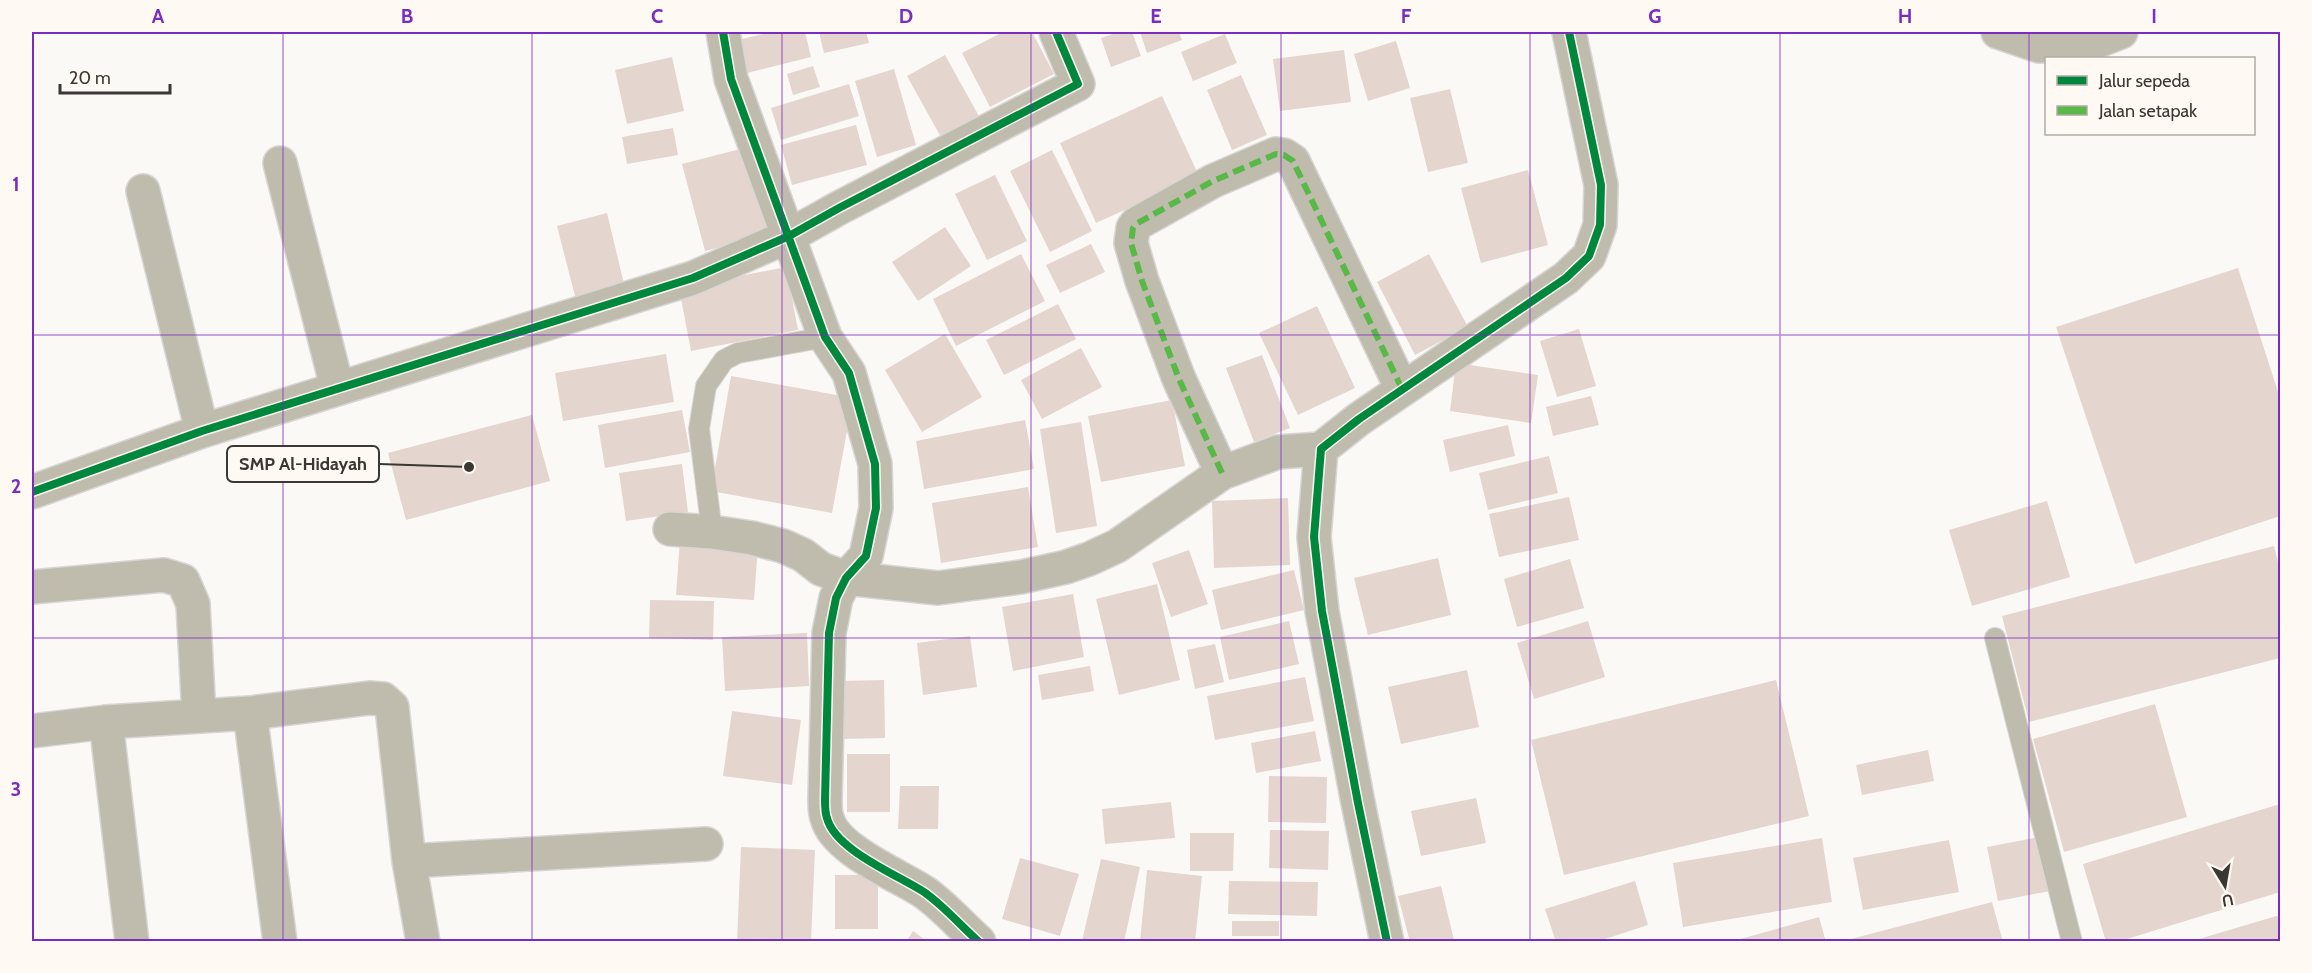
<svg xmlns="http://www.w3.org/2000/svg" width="2312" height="973" font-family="Cabin,sans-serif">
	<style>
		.building { fill: #e4d5ce }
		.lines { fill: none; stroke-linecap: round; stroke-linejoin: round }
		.service-casing { stroke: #d8d6d4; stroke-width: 22 }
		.minor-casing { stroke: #d8d6d4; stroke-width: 36 }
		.service { stroke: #bfbcae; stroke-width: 20 }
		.minor { stroke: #bfbcae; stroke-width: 33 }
		.quiet { stroke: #58b947; stroke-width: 6; stroke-dasharray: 12 6; stroke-linecap: butt }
		.cycleway-casing { stroke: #fef9f3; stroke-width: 11 }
		.cycleway { stroke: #00873e; stroke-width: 8 }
		.grid { fill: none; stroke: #7b2cbf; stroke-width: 1.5; stroke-opacity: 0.55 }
		.leader { fill: none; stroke: #3b3732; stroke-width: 2 }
		.callout-dot { fill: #3b3732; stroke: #fef9f3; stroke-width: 2 }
		.callout { fill: #fef9f3; stroke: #3b3732; stroke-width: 2 }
		.callout-label { font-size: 18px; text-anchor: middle; font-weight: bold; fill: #3b3732 }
		.neatline { fill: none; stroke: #7b2cbf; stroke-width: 2 }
		.grid-label { font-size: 20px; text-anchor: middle; font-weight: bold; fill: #7b2cbf }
	</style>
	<rect width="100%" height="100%" fill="#fbf9f6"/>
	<path class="building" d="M771 32H805L811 57 747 73 738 40Z
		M819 32H866L869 43 824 53Z
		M1003 32H1032L1054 74 990 107 962 53Z
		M1119 32H1132L1141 56 1111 67 1101 38Z
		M1140 32H1179L1182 40 1147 53Z
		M1225 34 1237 63 1193 81 1181 52Z
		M1396 41 1410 88 1368 101 1354 54Z
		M1344 50 1351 102 1280 111 1273 59Z
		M945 55 980 118 942 139 907 76Z
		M672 57 684 111 627 124 615 70Z
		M813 66 820 87 793 95 787 74Z
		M894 69 916 145 877 157 855 81Z
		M1241 75 1267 135 1232 150 1207 90Z
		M849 84 859 116 781 140 771 108Z
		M1450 89 1468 163 1428 172 1410 98Z
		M1162 96 1199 176 1096 223 1060 143Z
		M856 125 867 165 792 185 781 145Z
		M673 128 678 155 627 164 622 137Z
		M748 147 771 234 705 251 682 164Z
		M1052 150 1092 231 1050 252 1010 171Z
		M1528 170 1548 245 1481 263 1461 188Z
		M995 175 1027 241 987 260 955 194Z
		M607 213 625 288 576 300 557 226Z
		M945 227 971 266 918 301 892 262Z
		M1091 244 1105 272 1060 293 1046 265Z
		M1021 254 1045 301 956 346 933 299Z
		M1429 254 1468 327 1415 355 1377 282Z
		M786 267 798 330 691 351 679 288Z
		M2238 268 2280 398V516L2135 564 2056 327Z
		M1058 304 1076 339 1004 375 986 340Z
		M1317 306 1355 388 1298 415 1259 333Z
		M1579 329 1596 386 1557 397 1540 341Z
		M945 334 982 397 922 432 885 370Z
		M1081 348 1102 387 1042 419 1021 380Z
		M666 354 674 402 563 421 555 373Z
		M1262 355 1290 428 1254 442 1226 368Z
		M1456 363 1538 375 1531 423 1450 411Z
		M731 376 853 398 832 513 711 491Z
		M1591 396 1599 425 1553 436 1546 407Z
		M1172 400 1185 466 1101 482 1088 416Z
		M682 410 690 452 605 468 598 425Z
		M532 415 550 481 406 520 388 453Z
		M1025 420 1034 469 924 489 916 441Z
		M1081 422 1097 526 1056 533 1040 429Z
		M1508 425 1515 456 1450 472 1443 440Z
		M1549 456 1558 493 1488 510 1479 473Z
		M682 464 688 512 626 521 619 473Z
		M1028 487 1038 547 941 563 932 503Z
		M1569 497 1579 540 1499 557 1489 514Z
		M1288 498 1290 565 1214 568 1212 501Z
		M2047 501 2070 577 1972 606 1949 530Z
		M680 540 758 546 754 600 676 595Z
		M2274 546 2280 570V658L2029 722 2002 616Z
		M1189 550 1208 604 1171 617 1152 563Z
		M1438 558 1451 615 1368 635 1354 578Z
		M1570 559 1584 608 1517 627 1504 579Z
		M1294 570 1304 610 1221 630 1212 590Z
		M1157 584 1180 680 1119 695 1096 599Z
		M1073 594 1084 657 1013 671 1002 607Z
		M650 600 714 601 713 640 649 638Z
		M1289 621 1299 664 1229 680 1220 637Z
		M1588 621 1605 677 1534 699 1517 643Z
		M807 633 809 686 725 691 722 637Z
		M970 636 977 687 923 695 917 643Z
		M1215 644 1224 682 1195 689 1187 650Z
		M1090 666 1094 691 1042 700 1038 675Z
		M1467 670 1479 727 1401 744 1388 687Z
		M1305 677 1314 721 1215 740 1207 696Z
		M884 680 885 738 840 739 838 681Z
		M1776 680 1809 816 1564 875 1531 740Z
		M2155 704 2187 817 2064 852 2033 739Z
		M732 711 801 720 792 785 723 776Z
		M1315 731 1321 761 1256 773 1251 743Z
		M1928 750 1934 781 1862 795 1856 765Z
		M847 754H890V812H847Z
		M1269 776 1327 777 1326 823 1268 822Z
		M900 786H939L938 829H898Z
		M1476 798 1486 843 1421 856 1411 811Z
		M1171 802 1175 838 1105 844 1102 809Z
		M2280 804V892L2117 942H2106L2083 864Z
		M1270 830 1329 831 1328 870 1269 868Z
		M1190 833H1234L1233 871H1190Z
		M2039 837 2050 891 1998 901 1987 847Z
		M1822 838 1832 902 1683 927 1673 863Z
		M1949 840 1959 892 1863 910 1853 858Z
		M741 847 815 850 811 942H737Z
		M1020 858 1079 874 1060 936 1002 919Z
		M1101 859 1140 867 1124 942 1082 941Z
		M1147 870 1202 876 1195 942H1140Z
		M835 875H878V929H835Z
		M1229 881 1318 882 1317 916 1228 914Z
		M1635 881 1648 925 1596 942H1556L1545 909Z
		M1441 886 1454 940 1410 942 1398 896Z
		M1992 902 2003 942H1852L1851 939Z
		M2280 915V942H2192V941Z
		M1819 917 1826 942H1733V941Z
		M1232 921H1279V936H1232Z
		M913 931 928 942H906Z"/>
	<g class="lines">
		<g class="service-casing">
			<path id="service" d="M712 532 699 429 706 386 724 360 738 353 825 337
				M1995 638 2072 942"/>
		</g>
		<g class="minor-casing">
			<path id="minor" d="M723 32 731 79 825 337 849 373 875 464 876 508 866 556 846 578 836 598 829 633 825 800C825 806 825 813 827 818 835 850 898 875 924 892 944 906 960 925 979 942
				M1998 32 2039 46 2090 44 2121 32
				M280 163 337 387
				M143 191 202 431
				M1222 473 1179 379 1142 281 1131 243 1133 228 1136 224 1213 181 1276 154 1284 155 1293 161 1402 389
				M32 492 202 431 693 278 789 236 839 208 1078 84 1056 32
				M670 529 712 532 752 538 783 546 803 555 821 569 846 578 938 588 1021 577 1066 567 1089 559 1117 546 1222 473 1278 452 1321 449
				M32 587 164 575 183 581 193 604 199 716
				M250 713 280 942
				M106 722 132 942
				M32 731 106 722 250 713 369 698 383 699 392 707 409 861 423 942
				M409 861 706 844
				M1387 942 1358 803 1322 611 1314 537 1321 449 1359 419 1566 278 1589 256 1600 225 1601 185 1569 32"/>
		</g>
		<use href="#service" class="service"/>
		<use href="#minor" class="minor"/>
		<path class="quiet" d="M1222 473 1179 379 1142 281 1131 243 1133 228 1136 224 1213 181 1276 154 1284 155 1293 161 1402 389"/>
		<g class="cycleway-casing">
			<path id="cycleway" d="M723 32 731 79 825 337 849 373 875 464 876 508 866 556 846 578 836 598 829 633 825 800C825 806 825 813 827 818 835 850 898 875 924 892 944 906 960 925 979 942
				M32 492 202 431 693 278 789 236 839 208 1078 84 1056 32
				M1387 942 1358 803 1322 611 1314 537 1321 449 1359 419 1566 278 1589 256 1600 225 1601 185 1569 32"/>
		</g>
		<use href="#cycleway" class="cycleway"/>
	</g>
	<path class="grid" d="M283 32V942M532 32V942M782 32V942M1031 32V942M1281 32V942M1530 32V942M1780 32V942M2029 32V942M32 335H2280M32 638H2280"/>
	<path class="leader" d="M469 467L379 464"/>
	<circle class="callout-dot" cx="469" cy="467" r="6"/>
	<rect class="callout" x="227" y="446" width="152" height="36" rx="6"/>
	<g class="callout-label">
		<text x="303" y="470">SMP Al-Hidayah</text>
	</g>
	<rect width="2312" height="973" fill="none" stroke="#fef9f3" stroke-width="66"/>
	<rect x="2045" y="57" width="210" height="78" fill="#fef9f3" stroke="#b0aba6" stroke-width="1.5"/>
	<rect x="2057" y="76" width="30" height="9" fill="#00873e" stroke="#b0aba6" stroke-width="1.5"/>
	<text x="2099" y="87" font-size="18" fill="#3b3732">Jalur sepeda</text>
	<rect x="2057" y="106" width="30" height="9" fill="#58b947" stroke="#b0aba6" stroke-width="1.5"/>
	<text x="2099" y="117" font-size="18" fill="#3b3732">Jalan setapak</text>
	<g transform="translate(2225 886) rotate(169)" stroke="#fef9f3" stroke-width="4.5" paint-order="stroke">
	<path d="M0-4.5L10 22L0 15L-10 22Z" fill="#3b3732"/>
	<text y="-9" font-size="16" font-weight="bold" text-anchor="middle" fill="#3b3732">U</text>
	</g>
	<path d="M60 84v9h110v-9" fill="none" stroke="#3b3732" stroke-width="3"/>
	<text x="69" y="84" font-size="18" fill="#3b3732" stroke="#fef9f3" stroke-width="4.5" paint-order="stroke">20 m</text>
	<rect x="33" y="33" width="2246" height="907" class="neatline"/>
	<g class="grid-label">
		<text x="158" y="23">A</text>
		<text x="407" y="23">B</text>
		<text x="657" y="23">C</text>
		<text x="906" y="23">D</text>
		<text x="1156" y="23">E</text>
		<text x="1406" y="23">F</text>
		<text x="1655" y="23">G</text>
		<text x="1905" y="23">H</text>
		<text x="2154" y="23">I</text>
		<text x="16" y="191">1</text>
		<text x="16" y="493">2</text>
		<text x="16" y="796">3</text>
	</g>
</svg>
